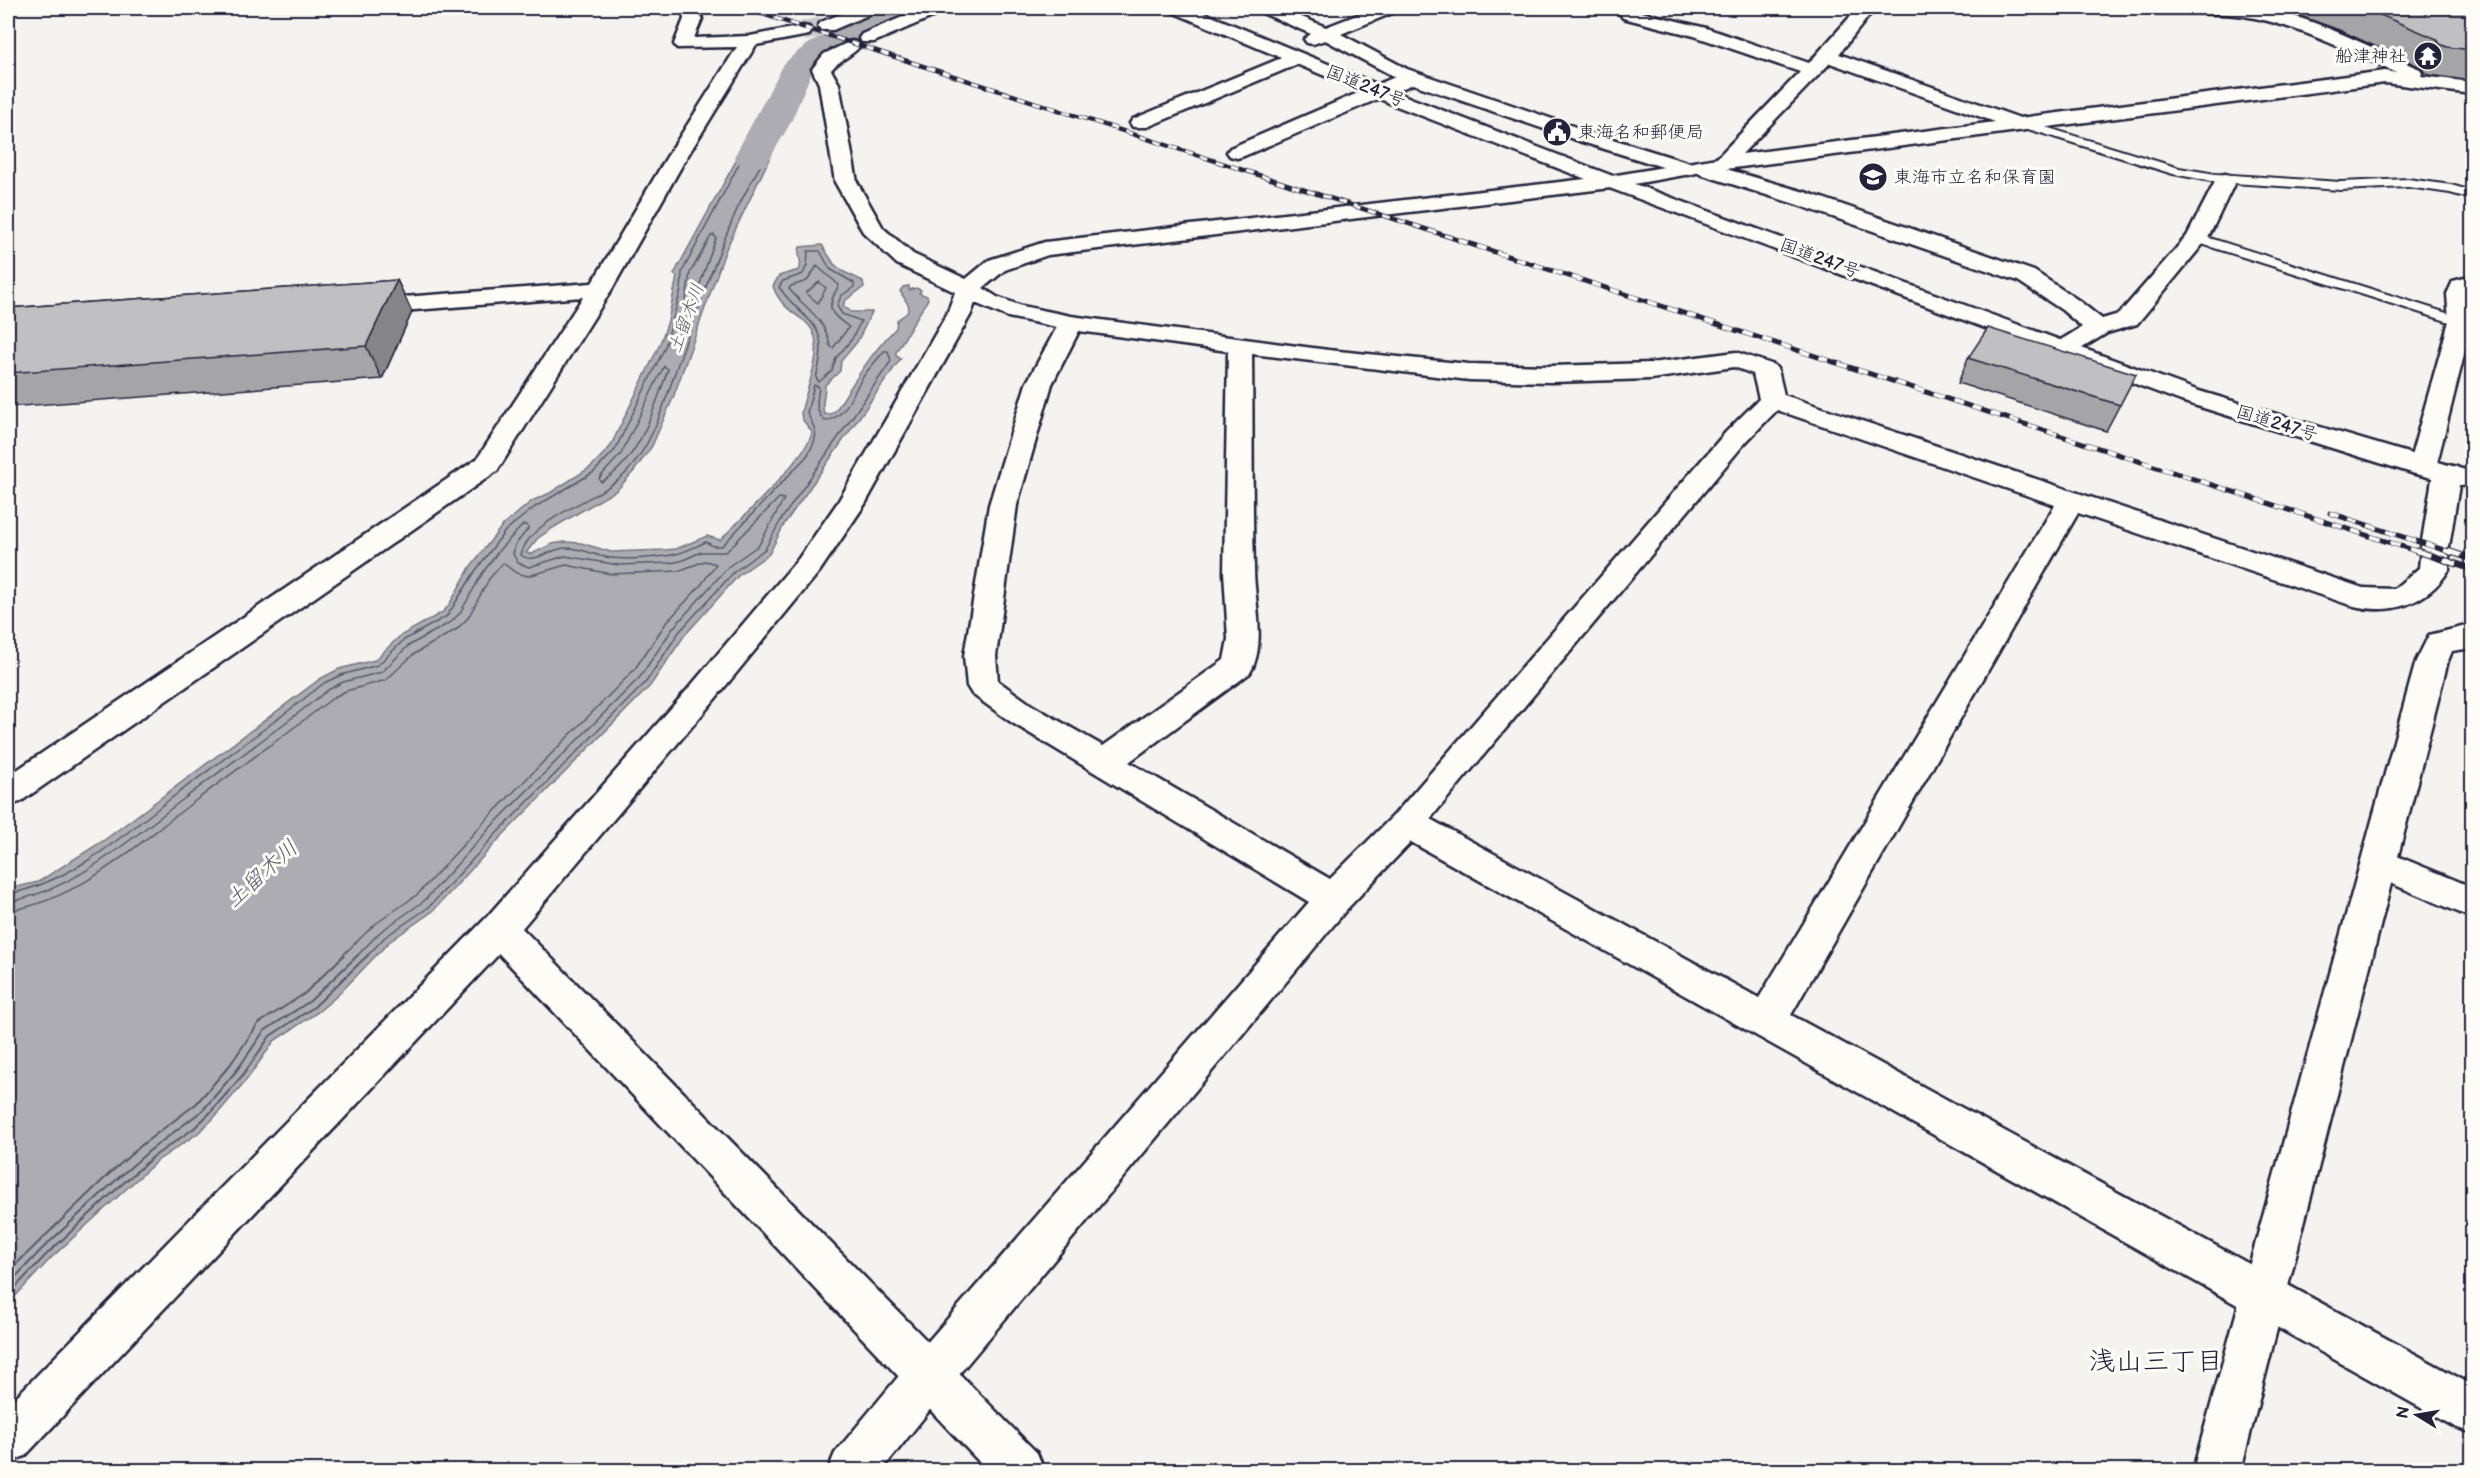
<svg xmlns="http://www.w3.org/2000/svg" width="2480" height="1478" font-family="'Balsamiq Sans','Klee One',sans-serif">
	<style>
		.water { fill: #acacb2; stroke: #757582; stroke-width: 1.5 }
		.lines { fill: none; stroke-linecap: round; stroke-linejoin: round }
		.shore-far1 { stroke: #59596b; stroke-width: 1.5 }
		.shore { stroke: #59596b; stroke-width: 2 }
		.river { fill: #acacb2; fill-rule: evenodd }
		.minor-tunnel { stroke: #cac9cb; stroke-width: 20; stroke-dasharray: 20 10; stroke-linecap: butt }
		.service-casing { stroke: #22223b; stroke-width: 4 }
		.minor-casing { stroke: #22223b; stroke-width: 5 }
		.tertiary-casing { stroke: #22223b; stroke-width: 5 }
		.trunk-casing { stroke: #22223b; stroke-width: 5 }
		.service { fill: #fdfcf7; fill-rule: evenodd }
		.minor { fill: #fdfcf7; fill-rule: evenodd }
		.tertiary { fill: #fdfcf7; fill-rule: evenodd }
		.trunk { fill: #fdfcf7; fill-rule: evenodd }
		.rail-far2-casing { stroke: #22223b; stroke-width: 4.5 }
		.rail-far1-casing { stroke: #22223b; stroke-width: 5 }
		.rail-casing { stroke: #22223b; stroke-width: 7 }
		.rail-far2 { stroke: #fdfcf7; stroke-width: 3; stroke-dasharray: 8; stroke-linecap: butt }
		.rail-far1 { stroke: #fdfcf7; stroke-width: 4; stroke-dasharray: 10; stroke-linecap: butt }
		.rail { stroke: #fdfcf7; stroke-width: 4.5; stroke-dasharray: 14; stroke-linecap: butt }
		.wall { fill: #a5a4a7; stroke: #22223b; stroke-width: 1.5 }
		.shaded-wall { fill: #868688; stroke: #22223b; stroke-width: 1.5 }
		.building { fill: #c0bfc2; stroke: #22223b; stroke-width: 1.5 }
		.labels { text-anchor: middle; stroke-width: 6; stroke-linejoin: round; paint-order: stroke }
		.far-poi-label { font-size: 18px; fill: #22223b; stroke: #fdfcf7; text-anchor: start }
		.far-street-label { font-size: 18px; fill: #22223b; stroke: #fdfcf7 }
		.far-water-label { font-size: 18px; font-style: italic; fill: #59596b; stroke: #fdfcf7 }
		.water-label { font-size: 22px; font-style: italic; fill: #59596b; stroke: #fdfcf7 }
		.near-neighbourhood-label { font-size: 27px; fill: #22223b; stroke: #fdfcf7 }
	</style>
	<rect width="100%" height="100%" fill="#f4f3ef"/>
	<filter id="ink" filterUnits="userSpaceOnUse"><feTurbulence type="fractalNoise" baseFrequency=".0167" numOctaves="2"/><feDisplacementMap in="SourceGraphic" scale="12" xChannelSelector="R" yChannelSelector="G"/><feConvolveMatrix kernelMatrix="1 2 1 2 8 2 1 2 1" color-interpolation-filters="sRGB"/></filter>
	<g filter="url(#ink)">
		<path class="water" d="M774 84H805L726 249 673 398 652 446 634 471 617 490 551 529 537 539 526 553 532 554 552 544 565 542 581 543 611 552 664 550 676 549 707 536 720 540C739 521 809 455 812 432L802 419 801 414C805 387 832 341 803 320 790 311 778 302 773 286L779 276 799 270C804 262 796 254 800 247L822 245 834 264 844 272 863 281 864 287 846 300 843 305 851 312H872L857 342 841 361 840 371 825 385C825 394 821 404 824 414H831L836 410C856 379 871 353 896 328L897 320 907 313 909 306 900 291 903 287 909 286V290L916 288 921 290 919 293 927 296 928 299 896 352V356L901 358 785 523 769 554 739 575 684 636 650 686 500 838 433 911 389 942 339 994 318 1012 274 1041 248 1078 213 1119 197 1134 157 1161 124 1191 51 1258 8 1304V889L38 882 103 841 320 679 339 669 375 660 400 636 443 612 449 605 471 566 502 526 532 501 550 493 591 467 610 447 660 344 668 321 677 277 674 274 738 157Z"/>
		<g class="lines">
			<path class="shore-far1" d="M714 235 716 238 692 307 689 314 686 315 684 312 690 273 711 236Z
				M808 251H820L830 269 854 283V287L841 296 837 306 842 314 861 321 852 339 836 358 832 371 819 382 816 378C832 320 807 327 779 287L783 281 803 274 807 265Z
				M817 266 839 285C826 308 828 312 849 327L833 348 830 346C826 319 805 308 789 289L791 286 807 281Z
				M819 282 826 288 818 303 806 293Z
				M664 366 668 369C655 407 639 462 601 482L599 478 621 454Z
				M8 894C76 881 129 830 182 790 230 754 278 720 324 683L341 675 378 665 404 640 447 616 476 570 506 530 535 507 594 472 615 450 665 347 681 290 682 272 777 92 794 91C785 131 752 175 735 214 715 261 697 310 680 358 666 397 655 442 626 473 600 500 529 518 521 555 533 565 550 549 565 548 581 547 594 556 610 558 627 560 659 558 676 554 686 552 696 546 706 542L713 546H722L807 456C819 436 818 433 807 413L814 385 819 387C817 400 814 411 825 421 848 417 852 391 865 374 871 366 878 359 884 351H888L891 361 781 520 765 549 735 571 679 632 646 682 496 834 429 907 385 937 367 956
				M8 902C77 889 130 839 185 798 232 762 281 727 328 690L343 682 382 672 408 646 451 622 460 613 482 574 500 549 523 525H527L528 529 515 545 513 554 518 563 529 567 565 556 619 565 670 563 681 561 701 552H726L779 498 784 499 759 545 729 566 673 628 640 677 490 828 424 901 380 932 357 956
				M8 911C82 899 137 844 195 801 241 766 288 733 334 697L346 691 386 680 414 654 457 629 468 618 489 579 503 563 516 573 528 576 566 565 611 574 678 571 705 561 716 564 701 585 666 623 634 670 484 822 418 894 374 925 342 956"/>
			<path class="shore" d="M8 1272 109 1174 143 1144 196 1104 230 1065 258 1024 304 994 344 955
				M8 1285 42 1249 115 1181 149 1151 203 1110 237 1070 264 1031 310 1001 358 955
				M8 1295 47 1254 120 1186 153 1157 193 1129 208 1115 243 1075 270 1036 314 1007 368 955"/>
			<path class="river" d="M886 8H929L924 15 862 41 817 68 810 76 791 122 766 165 753 168 740 165 734 157 784 64C811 36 850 22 886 8Z"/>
			<path class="minor-tunnel" d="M803 31 827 26"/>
			<g class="service-casing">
				<path id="service" d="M1605 8H1619L1634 14 1629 17Z
					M2019 119 2179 168 2216 174 2341 182 2408 179 2451 185 2472 191V199L2450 193 2408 187 2341 190 2216 182 2173 174 2015 125V121Z
					M2197 234 2472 321V329L2192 241 2190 238 2192 235Z"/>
			</g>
			<g class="minor-casing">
				<path id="minor" d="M682 8H699L702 19 694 38 750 36 803 26 809 27 812 31 809 35 756 45 685 160 612 289 497 471 20 802 8 806V776L477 459 583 297 363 314 355 312 351 307 355 302 363 300 592 283 665 160 737 47 677 48 674 44 684 19Z
					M855 8H878L875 12 833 30H821L818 26 821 22Z
					M924 8H947L944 12 874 42H862L859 38 862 34Z
					M1257 8H1280L1326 27 1375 8H1397L1395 12 1341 34 1407 69 1593 133 1696 165 1698 167 1707 164 1714 166 1713 163 1716 159 1800 72 1694 36 1623 18 1620 14 1623 10 1629 9 1706 28 1809 63 1858 8H1875L1839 54 2020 118 2385 71 2397 73C2348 51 2298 25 2244 16 2215 12 2185 14 2156 13L2150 12 2148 8C2182 8 2218 4 2253 8 2306 12 2371 48 2420 69L2422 73 2421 76 2472 82V94L2385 83 1726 169 1808 193 2034 271 2078 300 2102 319 2119 314 2187 236 2218 176 2225 174 2232 176 2236 180 2208 238 2137 324 2107 333 2074 353 2065 355 2056 353 2053 348 2056 343 2082 327 2062 310 2018 281 1792 203 1700 174 1698 172 1689 175 1682 173 1579 141 1413 84 1244 156 1237 158 1230 156 1227 152 1230 148 1395 77 1325 40 1313 44 1307 43 1304 39 1311 34 1260 12ZM1830 63 1995 122 1742 154Z
					M851 41 857 42 860 46C852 56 839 60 831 70L839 84 857 182 883 228 913 254 966 279 989 260 1045 242 1611 176 1618 178 1622 182 1618 186 1611 188 1048 255 1005 270 983 288 997 297 1022 306 1071 316 1328 350 1469 364 1551 366 1651 363 1736 352 1774 365 1778 370 1784 395 2363 588 2394 589 2419 568 2421 547 2433 473 2437 467 2447 465 2457 467 2461 473 2449 547V570C2426 605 2390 616 2350 605L2078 513 1791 1015 2472 1385V1433L2455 1427 1411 842 1347 909 944 1392 882 1470H828L835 1453 912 1360 1309 902 1011 722 972 694 967 686 964 656 989 505 1026 384 1057 327 1008 317 975 303 971 314 865 504 819 572 710 705 512 940 25 1456 8 1463V1405L486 918 688 689 799 558 838 502 947 314 955 292 897 264 863 232 835 182 819 84 812 69 824 54ZM1079 331 1228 351 1224 572 1228 639 1224 660 1103 746 1033 706 998 681 996 656 1017 505 1052 384ZM1252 354 1469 380 1551 382 1651 379 1734 367 1753 374 1759 399 1726 432 1395 814 1330 879 1129 762 1250 673C1267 644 1254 601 1254 569 1252 498 1253 426 1252 354ZM1777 410 2055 505 1759 998 1430 819 1744 444Z
					M1296 52 1303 54 1305 58 1303 62 1147 127H1133L1130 123 1133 119Z
					M2472 276V323L2436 467 2432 473 2422 475 2412 473 2408 467 2449 321 2447 294 2453 281Z
					M2380 849 2472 887V918L2367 873 2362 863 2367 853Z"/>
			</g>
			<g class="tertiary-casing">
				<path id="tertiary" d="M1723 157 1730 159 1733 163 1730 167 1611 188 1604 186 1600 182 1604 178 1611 176Z
					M2466 626 2472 628V648L2452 651 2448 661 2241 1470H2193L2416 661 2429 635Z
					M499 914 512 918 1037 1453 1044 1470H987L486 940 480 929 486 918Z"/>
			</g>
			<g class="trunk-casing">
				<path id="trunk" d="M1170 8H1192L1413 99 1618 178 2199 391 2472 472V488L2412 473 2181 401 1604 186 1399 107 1172 12Z"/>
			</g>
			<use href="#service" class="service"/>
			<use href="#minor" class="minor"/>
			<use href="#tertiary" class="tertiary"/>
			<use href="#trunk" class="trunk"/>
			<g class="rail-far2-casing">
				<path id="rail-far2" d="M744 8 1462 241"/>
			</g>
			<g class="rail-far1-casing">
				<path id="rail-far1" d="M1458 240 2422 553
					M2330 513 2453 553"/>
			</g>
			<g class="rail-casing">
				<path id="rail" d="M2417 551 2472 569
					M2448 551 2472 559"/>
			</g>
			<use href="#rail-far2" class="rail-far2"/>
			<use href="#rail-far1" class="rail-far1"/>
			<use href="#rail" class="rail"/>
		</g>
		<path class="wall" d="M2265 8H2472V81L2430 75 2424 72 2421 67 2339 30 2295 14Z
			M397 280 412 312 382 379 8 407V308Z
			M1968 358 2136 374 2106 431 1958 383Z"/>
		<path class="shaded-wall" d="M397 280 412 312 382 379 366 346Z"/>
		<path class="building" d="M2364 8H2472V50L2447 47 2440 44 2437 39Z
			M397 280 366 346 8 373V308Z
			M1988 328 2136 374 2120 405 1968 358Z"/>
	</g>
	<defs>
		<g id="temple-disc" transform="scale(1.5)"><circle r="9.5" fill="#22223b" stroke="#fdfcf7"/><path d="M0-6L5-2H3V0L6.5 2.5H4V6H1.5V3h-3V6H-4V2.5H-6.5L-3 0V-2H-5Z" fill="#fff"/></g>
		<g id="civic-disc" transform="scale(1.5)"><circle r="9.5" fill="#22223b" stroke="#fdfcf7"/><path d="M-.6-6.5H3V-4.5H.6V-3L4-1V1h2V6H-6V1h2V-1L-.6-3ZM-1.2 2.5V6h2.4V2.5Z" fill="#fff"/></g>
		<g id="school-disc" transform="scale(1.5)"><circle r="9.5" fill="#22223b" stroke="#fdfcf7"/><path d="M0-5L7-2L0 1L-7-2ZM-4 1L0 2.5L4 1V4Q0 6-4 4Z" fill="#fff"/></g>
	</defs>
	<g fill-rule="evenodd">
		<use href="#temple-disc" x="2428" y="56"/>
		<use href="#civic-disc" x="1557" y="132"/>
		<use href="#school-disc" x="1873" y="177"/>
	</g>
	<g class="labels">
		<g class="far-poi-label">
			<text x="2407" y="62" text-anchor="end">船津神社</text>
			<text x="1578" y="138">東海名和郵便局</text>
			<text x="1894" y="183">東海市立名和保育園</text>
		</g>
		<g class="far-street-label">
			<text transform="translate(1366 86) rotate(22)" y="6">国道247号</text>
			<text transform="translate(1820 258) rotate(20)" y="6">国道247号</text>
			<text transform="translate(2277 423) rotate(17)" y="6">国道247号</text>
		</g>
		<g class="far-water-label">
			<text transform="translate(686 318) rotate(-70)" y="6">土留木川</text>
		</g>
		<g class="water-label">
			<text transform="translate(261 873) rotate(-42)" y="8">土留木川</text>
		</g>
		<g class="near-neighbourhood-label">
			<text x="2156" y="1370">浅山三丁目</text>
		</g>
	</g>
	<rect width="2480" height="1478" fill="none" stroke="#fdfcf7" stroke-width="30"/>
	<rect x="15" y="15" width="2450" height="1448" fill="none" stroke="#22223b" stroke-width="2" filter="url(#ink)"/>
	<g transform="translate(2417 1415) rotate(281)" stroke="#fdfcf7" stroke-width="4.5" paint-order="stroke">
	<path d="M0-4.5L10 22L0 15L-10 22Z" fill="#22223b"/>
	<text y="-9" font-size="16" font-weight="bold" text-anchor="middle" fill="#22223b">N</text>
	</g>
</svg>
